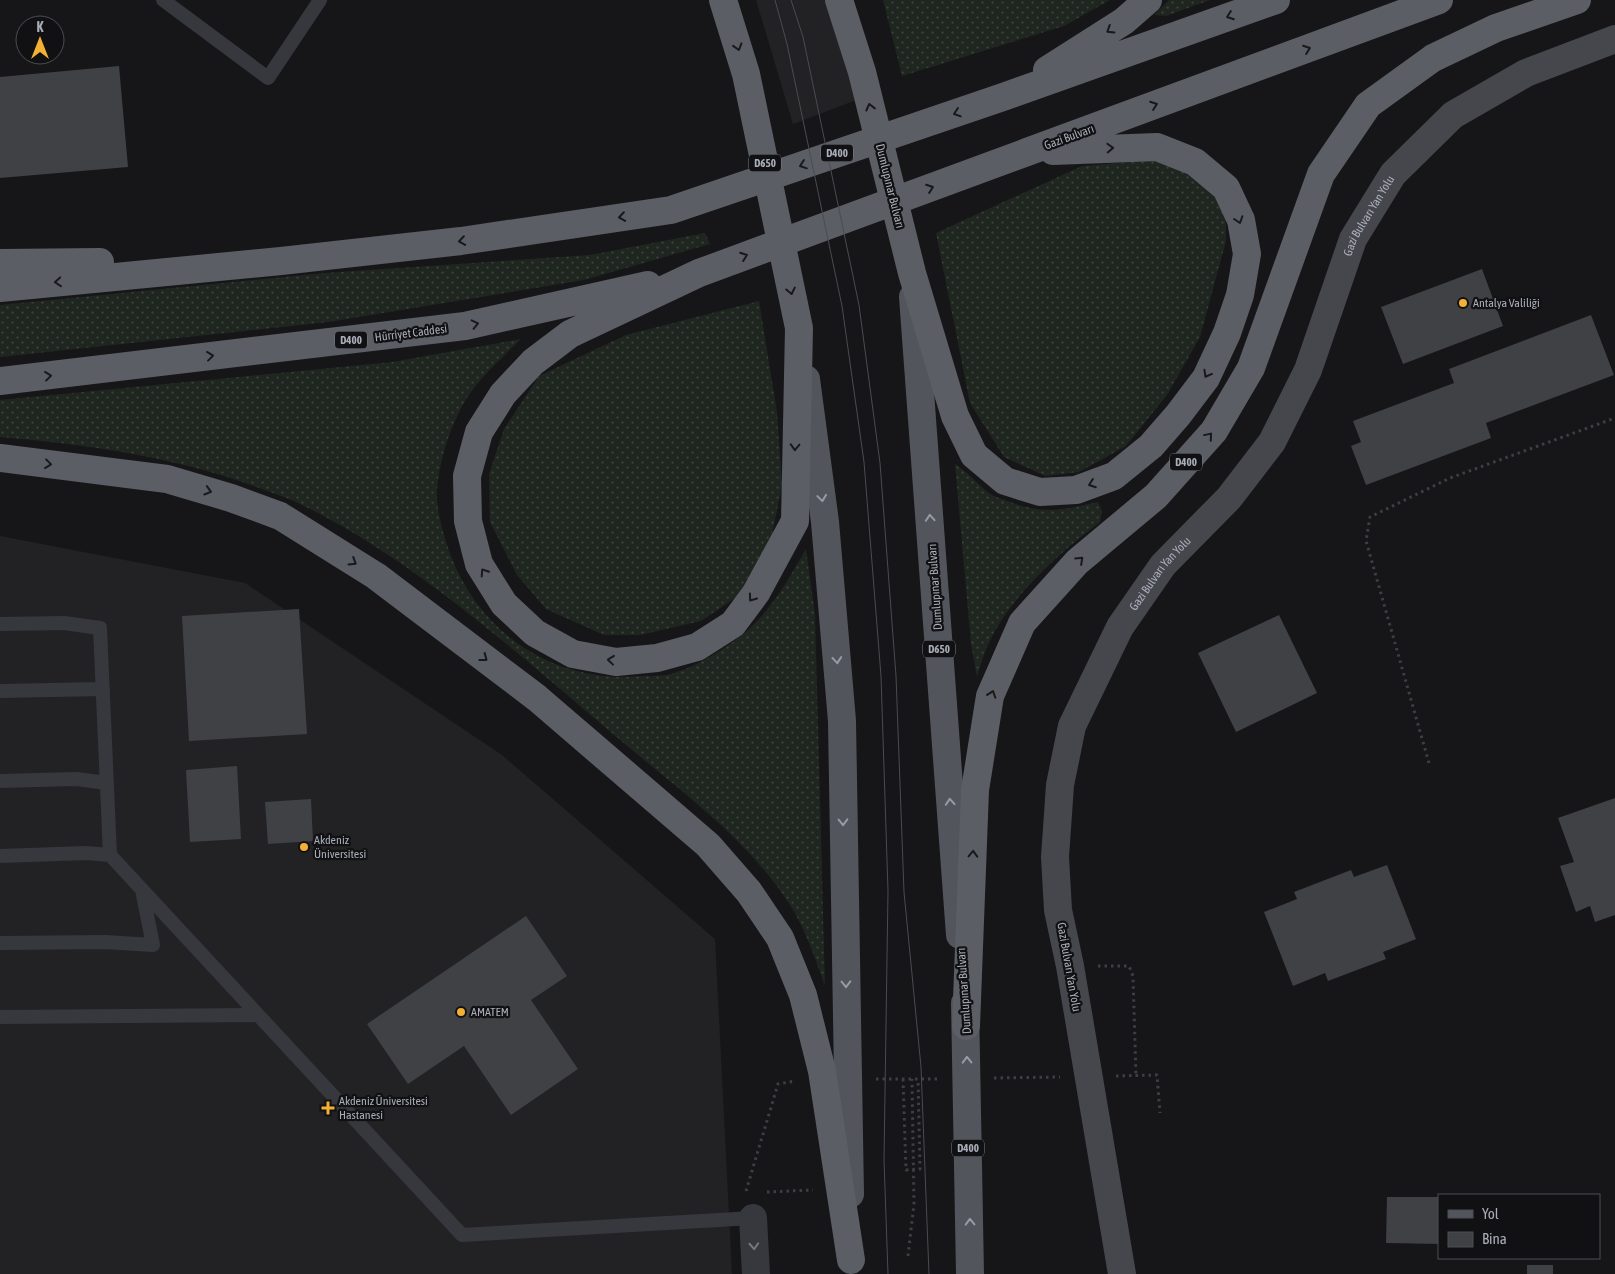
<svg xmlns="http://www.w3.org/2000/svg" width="1615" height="1274" font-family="'Asap Condensed',sans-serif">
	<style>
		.built { fill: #222225 }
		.grass { fill: url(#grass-dots) }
		.building { fill: #404145 }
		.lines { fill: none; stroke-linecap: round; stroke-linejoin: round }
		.path { stroke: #3d3f44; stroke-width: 3; stroke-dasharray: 2.5 4; stroke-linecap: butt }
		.service { stroke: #37383d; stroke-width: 14 }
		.minor { stroke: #37383d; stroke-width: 28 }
		.secondary { stroke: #45474d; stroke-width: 28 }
		.primary { stroke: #53555c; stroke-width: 28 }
		.trunk { stroke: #5b5e65; stroke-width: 28 }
		.tram { stroke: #4a4c52; stroke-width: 1 }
		.oneway { stroke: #18191b }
		.oneway2 { stroke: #979ba6 }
		.oneway3 { stroke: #757881 }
		.poi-dot { fill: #f2b134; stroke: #111113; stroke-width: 2 }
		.labels { text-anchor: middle; stroke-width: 4.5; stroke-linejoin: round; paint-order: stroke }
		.shield { fill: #111113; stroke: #7b7e86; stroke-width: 1 }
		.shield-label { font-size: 11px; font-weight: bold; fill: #a8adb8 }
		.street-label { font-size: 12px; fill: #a8adb8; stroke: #111113 }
		.poi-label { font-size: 12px; fill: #a8adb8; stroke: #111113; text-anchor: start }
	</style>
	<defs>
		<pattern id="grass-dots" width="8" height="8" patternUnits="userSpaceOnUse" patternTransform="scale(1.25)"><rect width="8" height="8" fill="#1e261f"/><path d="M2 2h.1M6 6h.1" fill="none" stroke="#3c433d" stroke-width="1.8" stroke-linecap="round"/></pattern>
	</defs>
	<rect width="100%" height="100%" fill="#161618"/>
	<path class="built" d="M756 0H829L859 99 793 124Z
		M0 536 245 583 502 755 715 939 732 1274H0Z"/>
	<path class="grass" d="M883 0H1110L1064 26 902 76Z
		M1169 0H1210L1166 16 1154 15Z
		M1164 159 1200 179 1226 204V241L1200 337 1167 395 1126 446 1079 472 1045 476 1004 457 970 403 936 233 1082 166Z
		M705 233 710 244 584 280 328 322 0 357V305L325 273 590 255Z
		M759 301 777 412 782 486 770 544 747 590 701 621 640 635H604L546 609 517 575 490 522 489 474 504 429 539 376 626 335Z
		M521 339C499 361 474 382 460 410 448 434 439 463 437 490 436 511 444 537 451 556 481 635 556 684 641 676 650 676 662 676 671 674 698 666 729 647 749 629 774 606 789 578 806 549L815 614 825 986C815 959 806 930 790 905 747 838 679 790 619 739 522 657 413 558 298 503 284 496 269 492 254 486 173 457 86 444 0 437V400L392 362Z
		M955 464C968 472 977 484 990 494 995 497 1002 499 1008 501 1041 515 1064 510 1098 502L1102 511 1100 522C1057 555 1009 597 987 647 983 657 980 667 977 677L971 644Z"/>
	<path class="building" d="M119 66 128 167 0 178V77Z
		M1482 269 1503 326 1403 364 1381 307Z
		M1591 315 1614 375 1486 423 1491 438 1366 485 1351 446 1361 442 1353 421 1454 383 1449 369Z
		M299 609 307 734 189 741 182 616Z
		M1279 615 1317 693 1236 732 1198 653Z
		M237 766 241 839 190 842 186 770Z
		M1615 798V915L1595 922 1590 906 1576 912 1560 866 1574 862 1558 818Z
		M311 799 313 841 268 844 265 802Z
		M1387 865 1416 939 1383 952 1386 959 1328 981 1325 973 1293 986 1264 912 1297 899 1294 892 1351 870 1354 877Z
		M526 916 567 976 531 1000 578 1069 511 1115 464 1046 408 1084 367 1024Z
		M1387 1197H1439V1244L1386 1243Z
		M1527 1265H1553V1274H1527Z"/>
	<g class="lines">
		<path class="path" d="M1429 763 1366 541 1370 517 1450 478 1615 418
			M1098 966H1129L1133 976 1136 1076
			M1116 1076 1157 1075 1160 1113
			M994 1078 1060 1077
			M876 1079H938
			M903 1079 906 1170 920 1169 918 1079
			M746 1191 778 1084 795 1081
			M767 1192 813 1190
			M908 1256 914 1204 912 1079"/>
		<path class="service" d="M163 0 268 78 320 0
			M0 624 64 623 100 628 110 855 462 1235 753 1218
			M0 691 103 689
			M0 781 76 779 107 783
			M0 856 86 853 110 855
			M0 943 105 942 153 945 142 890
			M0 1017 257 1015"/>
		<path class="minor" d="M753 1218 756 1274"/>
		<path class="secondary" id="s1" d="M1122 1274 1070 966 1058 910 1055 857 1060 785 1072 726 1120 627 1163 565 1229 498 1272 442 1308 370 1353 239 1393 174 1453 115 1526 73 1615 39"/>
		<path class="primary" d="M913 297 960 935
			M806 379 825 522 842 721 850 1194
			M965 1003 970 1274"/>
		<path class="trunk" d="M723 0 746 74 799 328 795 521 756 593 733 624 697 647 657 658 616 662 573 654 535 633 504 604 479 564 468 521 467 476 479 432 503 394 533 362 570 334 699 273 1027 152 1439 0
			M839 0 862 72 912 273 955 416 974 455 1005 481 1040 492 1076 490 1114 476 1151 446 1178 415 1206 378 1227 333 1240 295 1247 254 1241 220 1226 188 1195 162 1157 147 1053 151
			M1047 70 1124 21 1148 0
			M0 263 100 262
			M0 288 281 261 461 241 671 210 1003 97 1276 0
			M0 381 465 326 648 285
			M0 458 167 479 231 498 280 516 376 576 537 698 708 845 749 892 780 938 803 995 822 1071 851 1260
			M966 1026 975 790 990 696 1022 623 1077 562 1156 496 1214 431 1251 368 1321 174 1368 105 1433 58 1496 28 1577 0"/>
		<path class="tram" d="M775 0 787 44 842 306 864 462 881 676 888 891 884 1160 888 1274
			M791 0 803 37 859 305 880 463 896 676 904 892 921 1067 929 1274"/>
	</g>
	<defs><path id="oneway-chevron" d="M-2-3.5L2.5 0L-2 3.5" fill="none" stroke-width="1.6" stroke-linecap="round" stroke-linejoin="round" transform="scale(1.25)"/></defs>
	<g class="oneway">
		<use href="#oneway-chevron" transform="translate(1230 16) rotate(160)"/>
		<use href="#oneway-chevron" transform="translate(1110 30) rotate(148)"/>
		<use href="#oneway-chevron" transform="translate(738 47) rotate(73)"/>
		<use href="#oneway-chevron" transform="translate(1307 49) rotate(-20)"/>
		<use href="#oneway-chevron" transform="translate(1154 105) rotate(-20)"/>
		<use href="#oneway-chevron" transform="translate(870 107) rotate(-104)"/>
		<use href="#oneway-chevron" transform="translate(957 113) rotate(161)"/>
		<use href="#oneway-chevron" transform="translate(1110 148) rotate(-2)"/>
		<use href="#oneway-chevron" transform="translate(803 165) rotate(161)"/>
		<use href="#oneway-chevron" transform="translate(930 188) rotate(-20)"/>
		<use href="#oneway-chevron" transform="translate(622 217) rotate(172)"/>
		<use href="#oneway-chevron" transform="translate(1239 220) rotate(72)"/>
		<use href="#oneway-chevron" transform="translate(462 241) rotate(172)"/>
		<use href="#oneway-chevron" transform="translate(744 256) rotate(-20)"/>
		<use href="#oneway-chevron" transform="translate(58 282) rotate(175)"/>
		<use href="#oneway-chevron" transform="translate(791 291) rotate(78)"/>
		<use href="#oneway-chevron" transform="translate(475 324) rotate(-13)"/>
		<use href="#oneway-chevron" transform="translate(210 356) rotate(-7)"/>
		<use href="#oneway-chevron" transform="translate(1207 374) rotate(119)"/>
		<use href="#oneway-chevron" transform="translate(48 376) rotate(-7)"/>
		<use href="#oneway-chevron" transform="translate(1209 436) rotate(-50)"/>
		<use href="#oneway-chevron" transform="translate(795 447) rotate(92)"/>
		<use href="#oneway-chevron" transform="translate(48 464) rotate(7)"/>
		<use href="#oneway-chevron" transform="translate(1092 484) rotate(160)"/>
		<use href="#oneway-chevron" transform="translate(208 491) rotate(17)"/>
		<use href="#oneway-chevron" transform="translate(1080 560) rotate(-43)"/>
		<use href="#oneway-chevron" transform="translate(353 562) rotate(32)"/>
		<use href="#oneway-chevron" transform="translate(484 572) rotate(-123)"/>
		<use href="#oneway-chevron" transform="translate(752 598) rotate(126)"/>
		<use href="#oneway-chevron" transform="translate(484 658) rotate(37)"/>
		<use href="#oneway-chevron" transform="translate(611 660) rotate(-174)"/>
		<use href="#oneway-chevron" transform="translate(992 694) rotate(-71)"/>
		<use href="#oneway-chevron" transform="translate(973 854) rotate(-88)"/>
	</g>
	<g class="oneway2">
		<use href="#oneway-chevron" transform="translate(822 498) rotate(82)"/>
		<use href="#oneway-chevron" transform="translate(930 518) rotate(-94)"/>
		<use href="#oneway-chevron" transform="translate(837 660) rotate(85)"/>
		<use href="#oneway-chevron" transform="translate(950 802) rotate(-94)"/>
		<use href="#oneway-chevron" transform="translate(843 822) rotate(89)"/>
		<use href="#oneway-chevron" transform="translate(846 984) rotate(89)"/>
		<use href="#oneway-chevron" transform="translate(967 1060) rotate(-91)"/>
		<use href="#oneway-chevron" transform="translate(970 1222) rotate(-91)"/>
	</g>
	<use class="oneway3" href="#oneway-chevron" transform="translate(754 1246) rotate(87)"/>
	<g class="poi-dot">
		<circle cx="1463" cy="303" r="5"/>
		<circle cx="304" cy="847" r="5"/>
		<circle cx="461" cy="1012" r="5"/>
		<path d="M325.5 1100.5h5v5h5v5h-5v5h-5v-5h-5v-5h5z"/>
	</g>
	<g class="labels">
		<g class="shield">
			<rect x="821" y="144.5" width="32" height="17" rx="4"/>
			<rect x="749" y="154.5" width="32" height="17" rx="4"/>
			<rect x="335" y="331.5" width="32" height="17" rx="4"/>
			<rect x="1170" y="453.5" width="32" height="17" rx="4"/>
			<rect x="923" y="640.5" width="32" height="17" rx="4"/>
			<rect x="952" y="1139.5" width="32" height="17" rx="4"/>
		</g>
		<g class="shield-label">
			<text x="837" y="157">D400</text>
			<text x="765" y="167">D650</text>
			<text x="351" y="344">D400</text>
			<text x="1186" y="466">D400</text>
			<text x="939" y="653">D650</text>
			<text x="968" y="1152">D400</text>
		</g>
		<g class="street-label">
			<text transform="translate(1069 137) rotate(-20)" y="4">Gazi Bulvarı</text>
			<text transform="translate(890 186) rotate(76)" y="4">Dumlupınar Bulvarı</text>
			<text dy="4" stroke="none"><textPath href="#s1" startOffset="1152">Gazi Bulvarı Yan Yolu</textPath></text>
			<text transform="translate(411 333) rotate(-7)" y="4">Hürriyet Caddesi</text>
			<text dy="4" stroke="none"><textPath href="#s1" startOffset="732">Gazi Bulvarı Yan Yolu</textPath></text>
			<text transform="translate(935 587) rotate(-94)" y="4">Dumlupınar Bulvarı</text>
			<text transform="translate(1069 967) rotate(80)" y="4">Gazi Bulvarı Yan Yolu</text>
			<text transform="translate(964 991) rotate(-94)" y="4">Dumlupınar Bulvarı</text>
		</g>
		<g class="poi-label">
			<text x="1473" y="307">Antalya Valiliği</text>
			<text x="314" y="844">Akdeniz<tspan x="314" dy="14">Üniversitesi</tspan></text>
			<text x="471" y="1016">AMATEM</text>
			<text x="339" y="1105">Akdeniz Üniversitesi<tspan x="339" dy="14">Hastanesi</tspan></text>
		</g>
	</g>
	<rect x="1438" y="1194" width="162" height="65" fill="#111113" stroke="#4d4f55"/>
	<rect x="1448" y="1210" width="25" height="8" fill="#53555c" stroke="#4d4f55"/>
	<text x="1482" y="1219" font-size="15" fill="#a8adb8">Yol</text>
	<rect x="1448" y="1232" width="25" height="15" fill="#404145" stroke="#4d4f55"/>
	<text x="1482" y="1244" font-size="15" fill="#a8adb8">Bina</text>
	<g transform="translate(40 40)"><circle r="24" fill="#111113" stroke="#4d4f55"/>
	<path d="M0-4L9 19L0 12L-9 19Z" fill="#f2b134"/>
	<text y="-8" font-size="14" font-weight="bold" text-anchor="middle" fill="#a8adb8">K</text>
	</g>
</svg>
